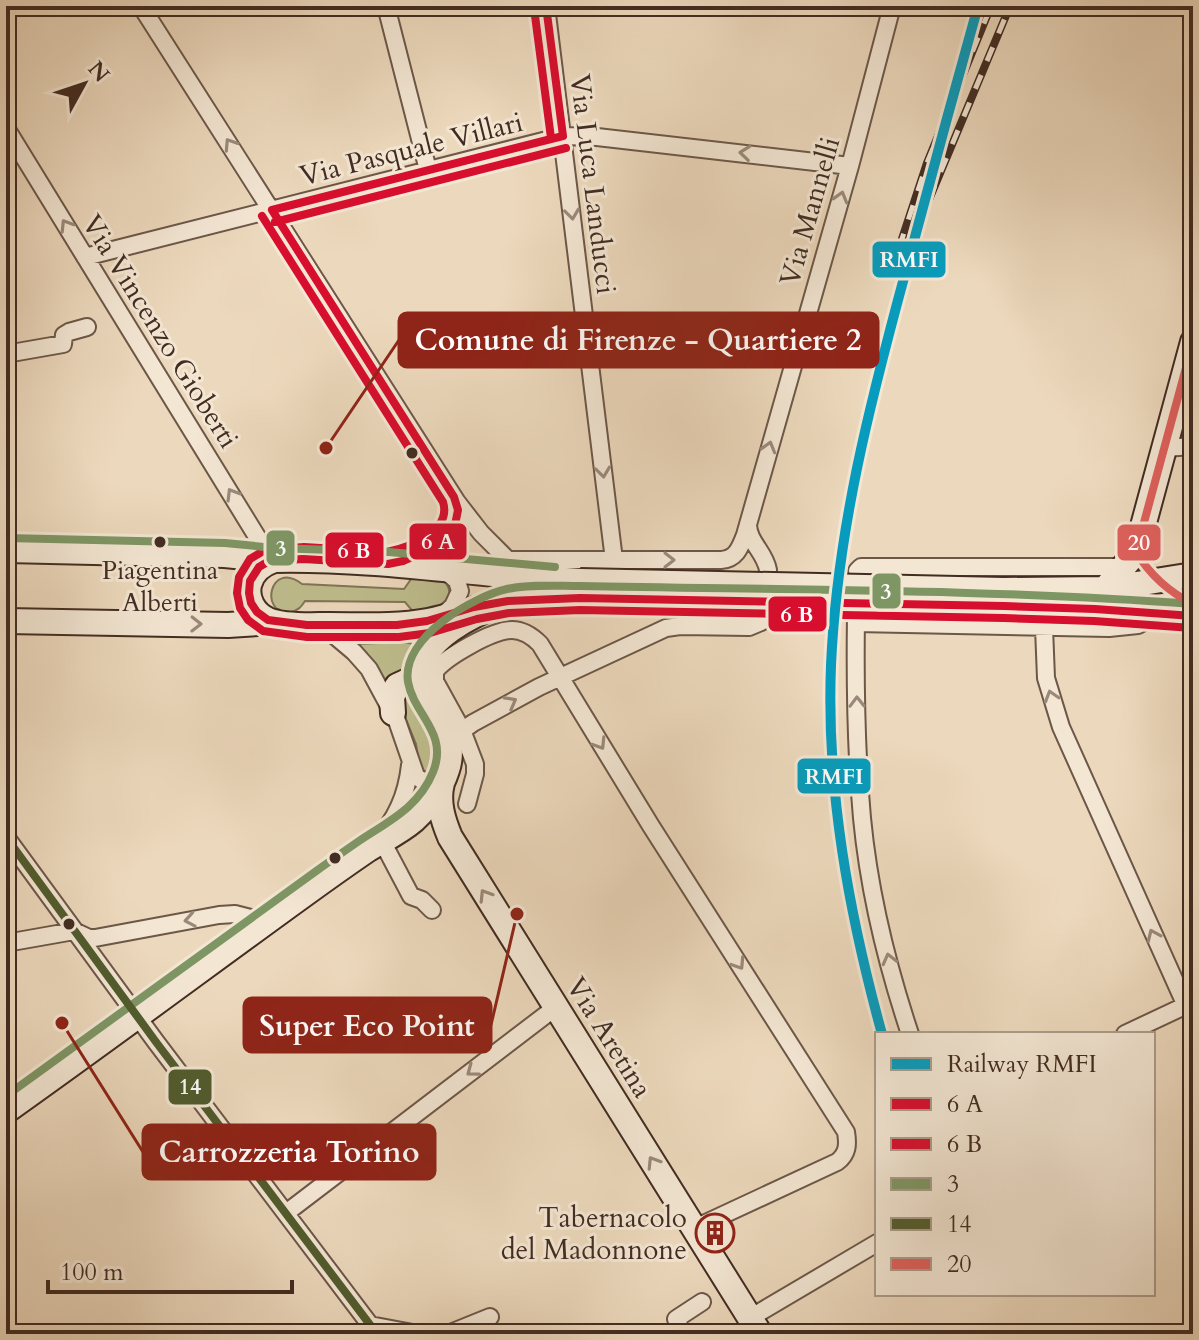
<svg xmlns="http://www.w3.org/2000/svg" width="1199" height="1340" font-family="Cardo,serif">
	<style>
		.grass { fill: #bebc8c; stroke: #807457; stroke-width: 2 }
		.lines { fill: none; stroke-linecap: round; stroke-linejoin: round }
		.street-casing { stroke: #6c5748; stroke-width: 20 }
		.secondary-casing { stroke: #422c22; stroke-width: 28 }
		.street { stroke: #f3e6d3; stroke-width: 16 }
		.secondary { stroke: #f3e6d3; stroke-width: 24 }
		.rail-casing { stroke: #422c22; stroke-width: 8 }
		.rail { stroke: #f3e6d3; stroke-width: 5; stroke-dasharray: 15; stroke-linecap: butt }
		.secondary-bridge-casing { stroke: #422c22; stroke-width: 28; stroke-linecap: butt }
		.secondary-bridge { stroke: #f3e6d3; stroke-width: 24 }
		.bus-1-casing { stroke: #f3e6d3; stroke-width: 14 }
		.bus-2-casing { stroke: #f3e6d3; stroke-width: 14 }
		.bus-3-casing { stroke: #f3e6d3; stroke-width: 14 }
		.bus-4-casing { stroke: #f3e6d3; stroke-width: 14 }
		.bus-5-casing { stroke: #f3e6d3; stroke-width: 14 }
		.bus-1 { stroke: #d70e2d; stroke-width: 8 }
		.bus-2 { stroke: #d70e2d; stroke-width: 8 }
		.bus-3 { stroke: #7e9664; stroke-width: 8 }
		.bus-4 { stroke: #515c2d; stroke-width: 8 }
		.bus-5 { stroke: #de605c; stroke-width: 8 }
		.rail-1-casing { stroke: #f3e6d3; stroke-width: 16 }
		.rail-1 { stroke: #079cbd; stroke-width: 10 }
		.oneway { stroke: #9a897a }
		.bus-dot { fill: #422c22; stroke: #f3e6d3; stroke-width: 3 }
		.labels { text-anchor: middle; stroke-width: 6; stroke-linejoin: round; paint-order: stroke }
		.bus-label { font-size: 26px; fill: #422c22; stroke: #f3e6d3 }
		.street-label { font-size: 28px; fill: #422c22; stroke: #f3e6d3 }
		.poi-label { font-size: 28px; fill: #422c22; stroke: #f3e6d3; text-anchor: end }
		.leader { fill: none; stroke: #8f2418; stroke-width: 3 }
		.callout-dot { fill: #8f2418; stroke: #f3e6d3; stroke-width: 3 }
		.callout { fill: #8f2418; stroke: #8f2418; stroke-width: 3 }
		.callout-label { font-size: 30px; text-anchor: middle; font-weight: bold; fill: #fff }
		.line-badge { stroke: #f3e6d3; stroke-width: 3 }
		.badge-label { font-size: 22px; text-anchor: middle; font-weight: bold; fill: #fff }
	</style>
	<rect width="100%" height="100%" fill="#ecd8bc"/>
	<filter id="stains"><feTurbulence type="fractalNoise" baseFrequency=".0025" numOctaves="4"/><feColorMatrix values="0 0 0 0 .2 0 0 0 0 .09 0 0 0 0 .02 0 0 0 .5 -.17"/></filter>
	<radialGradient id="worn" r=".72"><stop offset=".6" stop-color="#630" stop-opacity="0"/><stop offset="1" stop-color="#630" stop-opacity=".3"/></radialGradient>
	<path class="grass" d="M437 573C448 583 453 591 447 606L415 614 405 602 305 601C301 607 298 611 290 612 259 616 269 559 302 584L404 589 414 575Z
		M404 642 423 646 414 672C400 670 394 673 387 684L354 644Z
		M413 689 441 735 436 770 432 772 424 771 420 767 416 744 401 707 402 695Z"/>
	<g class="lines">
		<g class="street-casing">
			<path id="street" d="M141 6 457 502 481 533 513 565
				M386 6 428 170
				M546 6 614 560
				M6 128 259 540 274 560
				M85 257 563 136 597 137 850 166
				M6 354 63 344 64 335 69 332 87 327
				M1165 448 1193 446
				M748 524C748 542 765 552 768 570
				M507 560H721C736 559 740 548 745 535L850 166 892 6
				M397 562C416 557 443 545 454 528 459 520 458 511 457 502
				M857 571 861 567H1125
				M443 615 453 606 460 591 457 581 443 569
				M856 616C855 683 856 751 862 818 869 891 887 965 910 1034
				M856 623 1109 628 1138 625 1156 615
				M322 625 354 652 369 669 397 721 416 776 437 792
				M1044 628 1046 678 1061 727 1186 1006
				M456 735 473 723 539 687 666 628 680 626 749 627 761 622 767 612
				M467 804 475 774V764L462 730 435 681V671C447 656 493 630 512 630 523 630 533 637 540 644L651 826 846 1132C848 1144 848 1154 837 1162L695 1228
				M6 837 156 1042 377 1334
				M376 840C396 820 407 793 410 765
				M382 841 411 896 422 900 432 910
				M6 943 74 931 89 938H95L219 915 235 914 266 922
				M1125 1034 1193 1002
				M286 1213 556 1007
				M750 1318 877 1243
				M369 1329 370 1325 418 1334
				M448 1334 490 1317
				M683 1334 676 1319 702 1302"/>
		</g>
		<g class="secondary-casing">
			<path id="secondary" d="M6 550 225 555 274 560
				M1105 589 1136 552 1193 342
				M1004 590 1105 589 1193 575
				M580 598C555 598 530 598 506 602 479 606 454 616 428 621 396 627 362 625 329 625 312 625 284 627 268 620 254 614 246 599 249 585 252 571 262 564 274 560 376 558 478 575 580 581
				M1004 606 1095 609 1193 616
				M6 621 228 625 275 622
				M393 713 392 697 397 686 410 680 422 687
				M442 783C437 802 443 820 450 837L760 1334
				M6 1111C106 1040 204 967 302 896 324 880 345 865 367 850 383 840 400 832 414 820 428 807 441 789 447 770 459 734 431 711 420 680 416 640 477 612 508 601"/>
		</g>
		<use href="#street" class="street"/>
		<use href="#secondary" class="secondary"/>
		<g class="rail-casing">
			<path id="rail" d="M899 248 927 163 991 6
				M909 256 928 202 1010 6"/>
		</g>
		<use href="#rail" class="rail"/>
		<g class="secondary-bridge-casing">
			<path id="secondary-bridge" d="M580 581 1004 590
				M580 598 1004 606"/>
		</g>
		<use href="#secondary-bridge" class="secondary-bridge"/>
		<g class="bus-1-casing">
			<path id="bus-1" d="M546 6 563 136
				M272 210 454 497 458 510 455 525 446 536 425 551 403 561 388 564 303 559 269 561 259 567 250 581 249 593 251 603 257 612 268 620 307 625H397L427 621 474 607 508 601 580 598 1004 606 1095 609 1193 616
				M272 210 563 136"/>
		</g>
		<g class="bus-2-casing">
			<path id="bus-2" d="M534 8 551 138
				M262 216 443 502C452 531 410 547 387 552L304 547 265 550 250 559 239 577 237 593 240 608 248 620 263 631 307 637H399L430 633 477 619 509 613 580 610 1004 618 1094 621 1192 628
				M275 222 566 148"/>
		</g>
		<g class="bus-3-casing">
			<path id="bus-3" d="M6 538 225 543 275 548 389 552 555 567
				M6 1096 319 869C333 859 346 850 359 841 389 821 419 807 433 772 449 733 414 715 408 682 401 638 472 597 507 589 531 584 556 586 580 586 784 590 989 589 1193 604"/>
		</g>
		<g class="bus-4-casing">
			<path id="bus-4" d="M6 837 156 1042 377 1334"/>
		</g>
		<g class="bus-5-casing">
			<path id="bus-5" d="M1193 342 1136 552C1150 575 1169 592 1193 604"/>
		</g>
		<use href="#bus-1" class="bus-1"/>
		<use href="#bus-2" class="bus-2"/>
		<use href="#bus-3" class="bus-3"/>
		<use href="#bus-4" class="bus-4"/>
		<use href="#bus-5" class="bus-5"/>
		<g class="rail-1-casing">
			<path id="rail-1" d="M882 1034C849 914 826 790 831 665 837 531 870 403 905 274 929 185 953 95 978 6"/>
		</g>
		<use href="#rail-1" class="rail-1"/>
	</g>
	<defs><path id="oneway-chevron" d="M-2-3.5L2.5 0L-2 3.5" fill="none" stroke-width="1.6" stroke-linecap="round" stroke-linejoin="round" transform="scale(2)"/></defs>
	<g class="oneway">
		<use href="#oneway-chevron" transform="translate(230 144) rotate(-123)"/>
		<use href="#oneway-chevron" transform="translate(745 153) rotate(-174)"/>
		<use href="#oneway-chevron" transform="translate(841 197) rotate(-74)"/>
		<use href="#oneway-chevron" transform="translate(572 214) rotate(83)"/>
		<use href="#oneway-chevron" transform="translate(66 225) rotate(-122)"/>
		<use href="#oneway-chevron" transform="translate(769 447) rotate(-74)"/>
		<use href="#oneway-chevron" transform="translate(603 472) rotate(83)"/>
		<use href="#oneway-chevron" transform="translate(232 494) rotate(-121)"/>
		<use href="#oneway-chevron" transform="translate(669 560)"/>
		<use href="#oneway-chevron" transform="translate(196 624) rotate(1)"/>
		<use href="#oneway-chevron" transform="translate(1051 696) rotate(-107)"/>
		<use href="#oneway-chevron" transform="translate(511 702) rotate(-29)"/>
		<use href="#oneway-chevron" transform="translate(857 702) rotate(-91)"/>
		<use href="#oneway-chevron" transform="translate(600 744) rotate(58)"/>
		<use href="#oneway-chevron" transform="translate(485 895) rotate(-122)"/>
		<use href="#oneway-chevron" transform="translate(190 920) rotate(170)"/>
		<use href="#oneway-chevron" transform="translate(1153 935) rotate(-114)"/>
		<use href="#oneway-chevron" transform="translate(889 959) rotate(-104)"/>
		<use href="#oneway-chevron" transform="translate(739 964) rotate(57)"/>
		<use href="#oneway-chevron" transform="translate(472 1071) rotate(143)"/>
		<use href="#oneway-chevron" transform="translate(653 1162) rotate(-122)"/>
	</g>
	<defs>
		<g id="building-ring" transform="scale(2)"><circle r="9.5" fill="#f3e6d3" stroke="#8f2418" stroke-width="1.5"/><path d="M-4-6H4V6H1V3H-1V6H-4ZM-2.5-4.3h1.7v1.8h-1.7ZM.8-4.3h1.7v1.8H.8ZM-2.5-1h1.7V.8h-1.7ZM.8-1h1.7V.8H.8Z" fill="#8f2418"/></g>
	</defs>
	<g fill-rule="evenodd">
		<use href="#building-ring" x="715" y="1233"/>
	</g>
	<g class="bus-dot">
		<circle cx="412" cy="453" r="7"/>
		<circle cx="160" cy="542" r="7"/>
		<circle cx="335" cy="858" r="7"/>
		<circle cx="69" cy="924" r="7"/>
	</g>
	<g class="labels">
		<g class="bus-label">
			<text x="160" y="579">Piagentina<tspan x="160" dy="32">Alberti</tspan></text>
		</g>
		<g class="street-label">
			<text transform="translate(411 148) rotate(-14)" y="10">Via Pasquale Villari</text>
			<text transform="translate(594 184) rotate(83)" y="10">Via Luca Landucci</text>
			<text transform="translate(809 211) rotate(-74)" y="10">Via Mannelli</text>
			<text transform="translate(161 331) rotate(58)" y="10">Via Vincenzo Gioberti</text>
			<text transform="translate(610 1037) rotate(58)" y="10">Via Aretina</text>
		</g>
		<g class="poi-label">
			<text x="687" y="1227">Tabernacolo<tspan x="687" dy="32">del Madonnone</tspan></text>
		</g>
	</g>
	<path class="leader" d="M326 448L399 340M517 914L491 1025M62 1023L143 1152"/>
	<g class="callout-dot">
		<circle cx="326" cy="448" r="8"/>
		<circle cx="517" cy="914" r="8"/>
		<circle cx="62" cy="1023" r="8"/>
	</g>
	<g class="callout">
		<rect x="399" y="313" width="479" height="54" rx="8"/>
		<rect x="244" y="998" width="247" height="54" rx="8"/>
		<rect x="143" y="1125" width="292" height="54" rx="8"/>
	</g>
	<g class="callout-label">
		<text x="638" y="350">Comune di Firenze - Quartiere 2</text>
		<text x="367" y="1036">Super Eco Point</text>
		<text x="289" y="1162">Carrozzeria Torino</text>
	</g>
	<g class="line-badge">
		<rect x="871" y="240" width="76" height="39" rx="8" fill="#079cbd"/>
		<rect x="408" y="522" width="60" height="39" rx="8" fill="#d70e2d"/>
		<rect x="1116" y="523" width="46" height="39" rx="8" fill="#de605c"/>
		<rect x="265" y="529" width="31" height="38" rx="8" fill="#7e9664"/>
		<rect x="324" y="531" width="61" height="38" rx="8" fill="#d70e2d"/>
		<rect x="871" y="572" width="31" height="38" rx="8" fill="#7e9664"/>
		<rect x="767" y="595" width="61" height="38" rx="8" fill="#d70e2d"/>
		<rect x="796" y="757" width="76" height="38" rx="8" fill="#079cbd"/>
		<rect x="167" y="1068" width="46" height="38" rx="8" fill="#515c2d"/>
	</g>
	<g class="badge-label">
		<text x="909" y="267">RMFI</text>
		<text x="438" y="549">6 A</text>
		<text x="1139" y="550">20</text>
		<text x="281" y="556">3</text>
		<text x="354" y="558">6 B</text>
		<text x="886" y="599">3</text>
		<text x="797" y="622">6 B</text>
		<text x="834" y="784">RMFI</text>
		<text x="190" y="1094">14</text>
	</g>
	<rect width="1199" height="1340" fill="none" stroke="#ecd8bc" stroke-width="32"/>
	<rect x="8" y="8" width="1183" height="1324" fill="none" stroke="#422c22" stroke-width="4"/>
	<rect x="16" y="16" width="1167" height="1308" fill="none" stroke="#422c22" stroke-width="2"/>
	<rect x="875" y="1032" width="280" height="264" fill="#f3e6d3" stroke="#ac9c8c" stroke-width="2"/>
	<rect x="891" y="1058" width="40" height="12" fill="#079cbd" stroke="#ac9c8c" stroke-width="2"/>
	<text x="947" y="1072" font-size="24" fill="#422c22">Railway RMFI</text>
	<rect x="891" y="1098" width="40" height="12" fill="#d70e2d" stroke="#ac9c8c" stroke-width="2"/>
	<text x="947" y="1112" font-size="24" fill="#422c22">6 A</text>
	<rect x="891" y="1138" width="40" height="12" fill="#d70e2d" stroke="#ac9c8c" stroke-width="2"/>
	<text x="947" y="1152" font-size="24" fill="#422c22">6 B</text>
	<rect x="891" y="1178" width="40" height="12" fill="#7e9664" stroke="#ac9c8c" stroke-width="2"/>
	<text x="947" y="1192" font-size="24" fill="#422c22">3</text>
	<rect x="891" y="1218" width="40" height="12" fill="#515c2d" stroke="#ac9c8c" stroke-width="2"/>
	<text x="947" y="1232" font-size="24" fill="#422c22">14</text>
	<rect x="891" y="1258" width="40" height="12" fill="#de605c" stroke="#ac9c8c" stroke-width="2"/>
	<text x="947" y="1272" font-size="24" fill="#422c22">20</text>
	<g transform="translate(84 84) rotate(50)" stroke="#f3e6d3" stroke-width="6" paint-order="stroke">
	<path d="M0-6L14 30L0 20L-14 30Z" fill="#422c22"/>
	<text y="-12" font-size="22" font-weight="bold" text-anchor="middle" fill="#422c22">N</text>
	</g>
	<path d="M48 1280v12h244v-12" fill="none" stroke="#422c22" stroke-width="4"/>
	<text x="60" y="1280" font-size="24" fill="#422c22" stroke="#f3e6d3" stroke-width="6" paint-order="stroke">100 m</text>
	<rect width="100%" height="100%" filter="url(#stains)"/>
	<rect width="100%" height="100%" fill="url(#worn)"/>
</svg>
